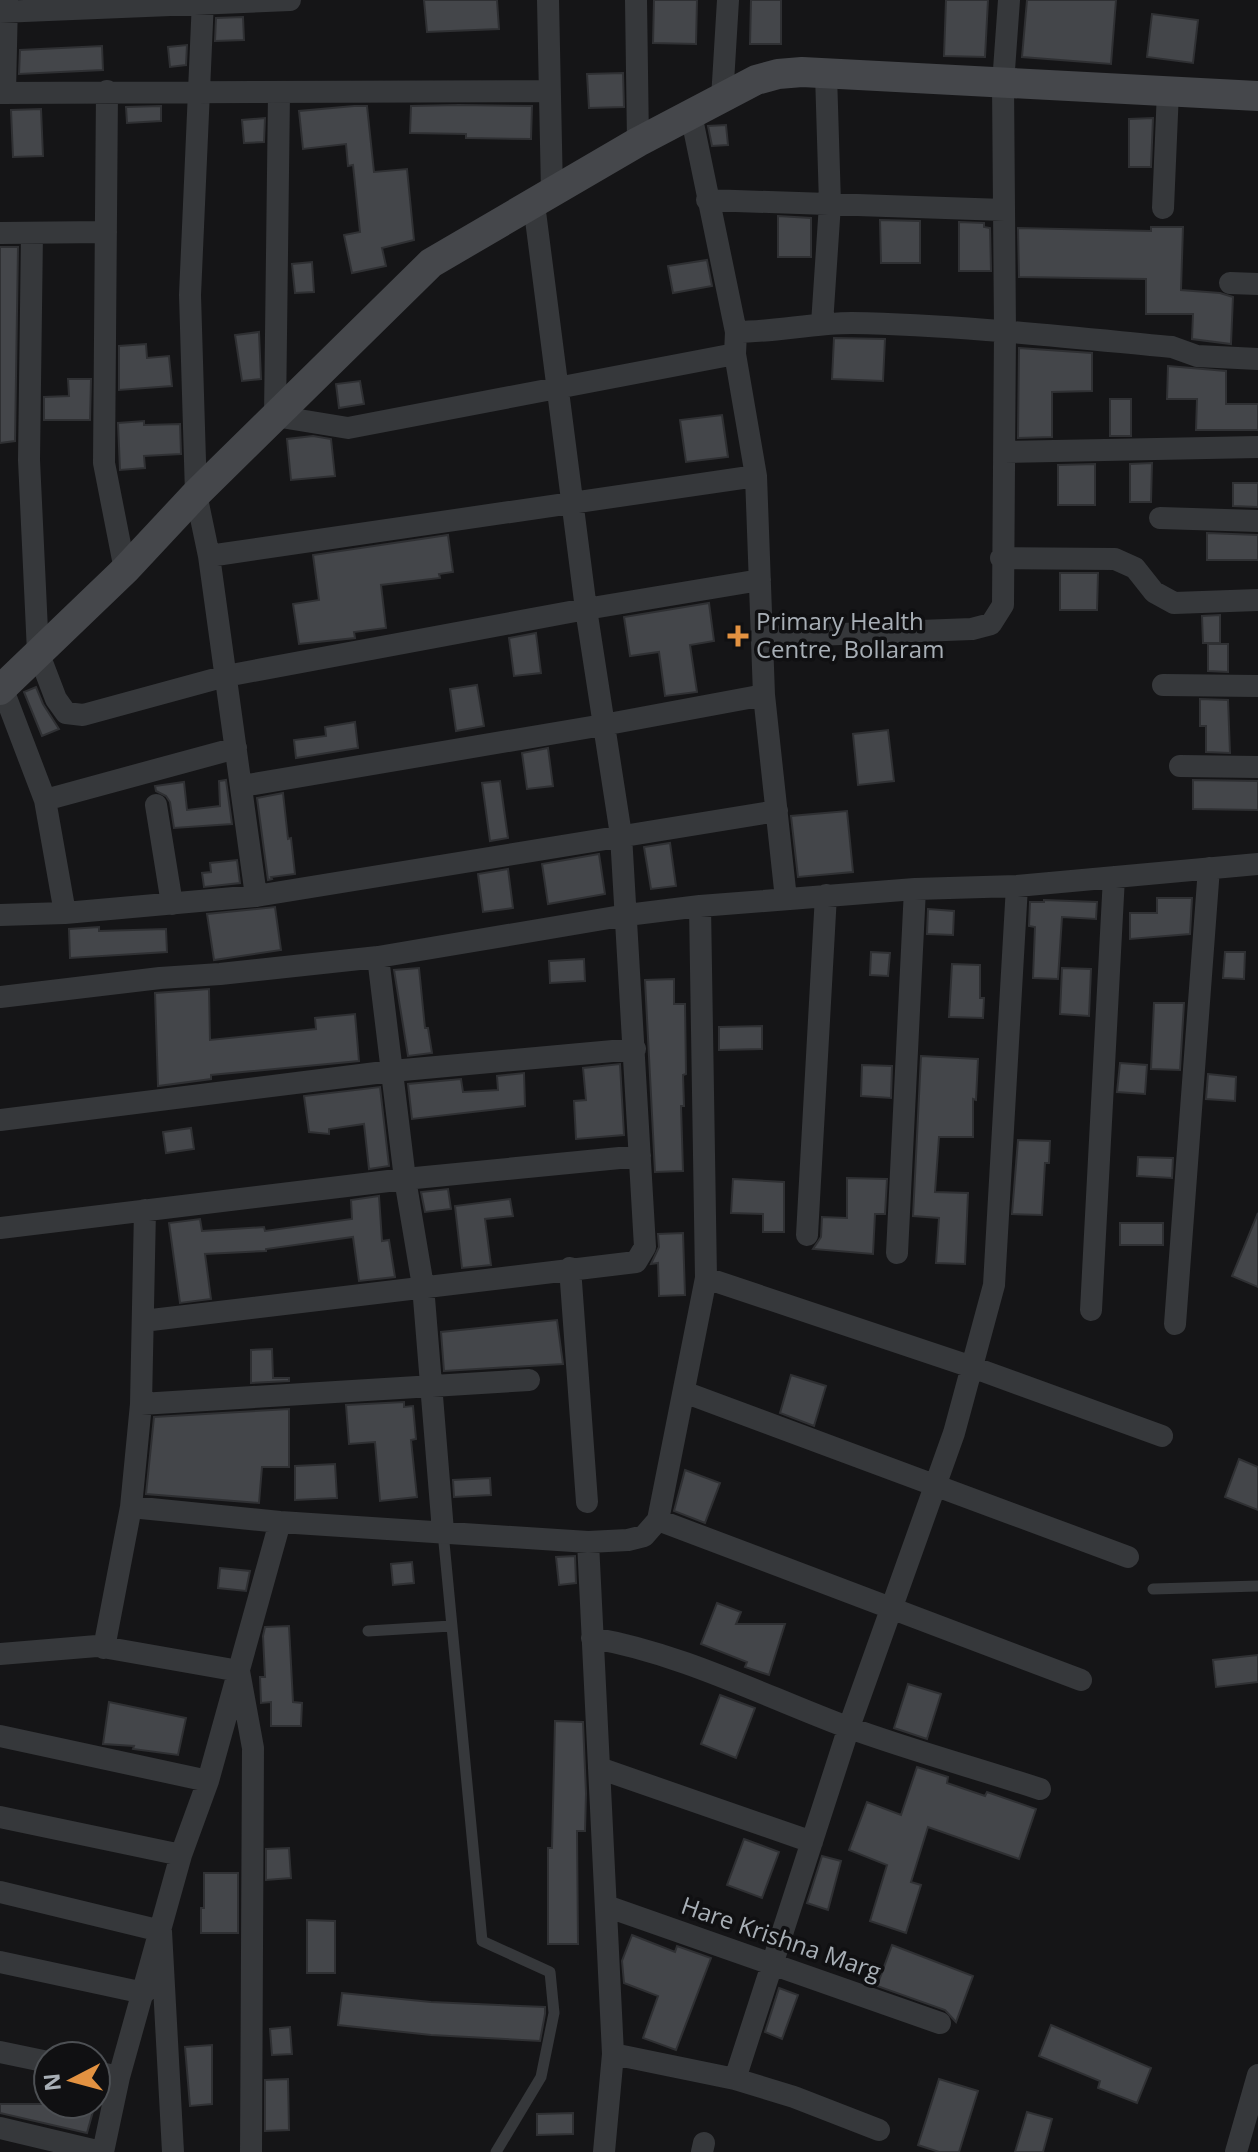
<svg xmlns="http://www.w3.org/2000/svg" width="1258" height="2152" font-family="'Open Sans',sans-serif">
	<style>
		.building { fill: #44464a; stroke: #2f3033; stroke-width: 2 }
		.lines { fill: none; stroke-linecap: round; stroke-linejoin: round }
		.lane { stroke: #36383b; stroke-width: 11 }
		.street { stroke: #36383b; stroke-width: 22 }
		.secondary { stroke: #45474b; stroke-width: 30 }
		.poi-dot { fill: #e39241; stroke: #101012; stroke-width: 3 }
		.labels { text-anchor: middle; stroke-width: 7; stroke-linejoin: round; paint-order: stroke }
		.poi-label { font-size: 24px; fill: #a8afb6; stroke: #101012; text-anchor: start }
		.street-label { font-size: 24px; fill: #a8afb6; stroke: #101012 }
	</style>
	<rect width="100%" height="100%" fill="#151517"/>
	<path class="building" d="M424 0H497L499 29 427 32Z
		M654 0H697L696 44 653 43Z
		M751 0H781V44H750Z
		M946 0H988L985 57 944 56Z
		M1027 0H1116L1111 64 1022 57Z
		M1152 14 1198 20 1193 63 1147 57Z
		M243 17 244 40 215 41 216 18Z
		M187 45 186 65 170 67 168 47Z
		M102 46 103 70 19 74 20 50Z
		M623 73 624 107 589 108 587 74Z
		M459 105 532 106 531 139 466 138V134L410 133 411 106Z
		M161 106V121L127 123 126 107Z
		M354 106H367L374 172 407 169 414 240 382 248 386 266 352 273 344 235 360 232 353 165 348 166 346 144 303 149 299 111Z
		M41 109 43 156 13 157 11 110Z
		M265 118 264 142 244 143 242 120Z
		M1153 118 1151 167H1129V119Z
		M726 125 728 145 712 146 708 126Z
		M778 216 811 218V257H778Z
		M880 220 920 221V263H881Z
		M959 222 984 223V227L990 228 991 271H959Z
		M1151 227H1183L1181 290 1220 293 1233 297 1231 344 1192 339 1193 314H1146V279L1019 277 1018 228 1151 231Z
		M0 247H18L15 441 0 443Z
		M707 260 712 286 673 293 668 266Z
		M312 262 314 292 295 293 292 264Z
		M259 332 261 379 242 381 235 335Z
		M834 338 885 339 883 381 832 379Z
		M146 344 147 358 169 356 172 386 119 390V346Z
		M1019 348 1092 353V391L1052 392V437L1018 438Z
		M1168 366 1226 371V404H1258V430H1196L1197 399H1167Z
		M68 379H91L90 420H44V397L69 396Z
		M360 381 364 404 339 408 336 384Z
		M1110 399H1131V436H1110Z
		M722 415 728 457 686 462 680 420Z
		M144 421V425L180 424 181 454 144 456 145 468 120 470 118 423Z
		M313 436 331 439 335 476 291 480 287 439Z
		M1152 463 1151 502H1130V464Z
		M1095 464V505H1058V465Z
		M1233 483H1258V507L1233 506Z
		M1207 533 1258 535V560H1207Z
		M448 535 453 572 439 574 440 578 381 585 386 628 354 632 355 638 299 644 293 604 319 600 313 555Z
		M1060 573H1098L1097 610H1060Z
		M709 603 714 641 690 645 697 692 665 696 659 652 630 656 624 617Z
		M1220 615V643H1203L1202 616Z
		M536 633 541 673 514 676 509 638Z
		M1208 644H1228V672L1208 671Z
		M477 685 484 726 456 731 450 689Z
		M36 687 43 704 59 729 42 736 24 692Z
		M1200 699 1228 700 1230 753 1206 752V726H1200Z
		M355 722 358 748 296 758 294 740 326 736 325 727Z
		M888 730 894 781 858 785 853 734Z
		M548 748 553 786 527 789 522 753Z
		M226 780 232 824 174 828 170 802 166 796 156 791 155 786 184 782 187 810 220 806 219 781Z
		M1193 780 1258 781V810L1193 809Z
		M500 781 508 838 490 841 482 783Z
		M283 793 288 839 291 838 295 874 271 877 272 879 268 880 257 798Z
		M847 811 853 872 798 877 791 816Z
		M670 843 676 886 651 889 644 847Z
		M599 854 605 894 548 904 542 864Z
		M237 860 240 883 204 887 202 873 211 872 210 863Z
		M508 869 513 908 483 912 478 874Z
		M1157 898H1192L1190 934 1130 939V913H1157Z
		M1044 900 1097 902 1096 919 1062 917 1058 979 1033 978 1035 927 1029 926 1030 902H1044Z
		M275 907 281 950 214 960 207 914Z
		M928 909 954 911 953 935 927 934Z
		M99 927V931L166 929 167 952 70 958 69 929Z
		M871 952 890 953 888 976 870 975Z
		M1225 952H1245L1244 979 1223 978Z
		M584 959 585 981 550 983 549 961Z
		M952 964 980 965V998H984L983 1018 949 1017Z
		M419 968 425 1028H428L432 1053 408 1056 394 970Z
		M1062 968 1091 969 1089 1016 1060 1014Z
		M674 979V1004H685L686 1074 683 1075 684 1106H681L683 1171 655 1172 645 980Z
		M209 989 210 1040 316 1029 315 1018 355 1014 359 1061 211 1075V1079L158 1086 155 993Z
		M1154 1003H1184L1180 1070 1151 1069Z
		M762 1026V1049L719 1050V1027Z
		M921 1056 978 1059 976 1100 973 1099V1137H939L935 1192 968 1193 965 1264 936 1263 939 1218 913 1216Z
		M1120 1063 1147 1065 1145 1094 1117 1092Z
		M620 1064 624 1135 576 1139 574 1101 586 1100 583 1068Z
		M862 1065 892 1066 891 1098 861 1096Z
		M524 1073 525 1106 412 1119 408 1084 461 1079 463 1092 498 1090 497 1076Z
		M1208 1074 1236 1077 1235 1101 1206 1099Z
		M380 1087 389 1166 369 1169 364 1124 329 1129V1134L309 1132 304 1096Z
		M191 1128 194 1149 166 1153 163 1132Z
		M1018 1140 1050 1141 1049 1163H1045L1042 1215 1012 1214Z
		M1138 1157 1173 1158 1172 1178 1137 1176Z
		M847 1178 887 1179 885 1214H875L873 1254 813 1249 821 1237 822 1217 847 1218Z
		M733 1179 784 1182V1232H763V1214L731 1213Z
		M448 1189 451 1209 425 1212 421 1192Z
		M379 1196 382 1241 389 1240 395 1277 359 1281 353 1237 266 1249V1251L205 1254 211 1299 180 1303 169 1223 200 1219 202 1231 264 1227 265 1231 352 1219 351 1200Z
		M510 1199 513 1216 485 1219 491 1265 462 1268 455 1206Z
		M1258 1213V1287L1232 1276Z
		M1120 1223H1163V1245H1120Z
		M683 1233 685 1295 659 1296 658 1263 651 1264 659 1247 658 1234Z
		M557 1320 563 1364 444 1371 441 1332Z
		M272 1349 273 1378H289V1381L251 1383V1350Z
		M791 1375 826 1386 814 1426 780 1413Z
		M404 1402V1407L413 1406 416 1439 411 1440 417 1497 380 1501 375 1442 349 1444 346 1405Z
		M289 1409V1467H262L259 1503 146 1494 154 1417Z
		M1239 1459 1258 1467V1510L1225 1497Z
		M335 1464 337 1498 295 1500V1466Z
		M685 1470 720 1483 705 1523 674 1511Z
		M490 1478 491 1495 454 1497 453 1480Z
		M575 1556 576 1583 559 1585 556 1557Z
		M412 1562 414 1583 393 1585 391 1564Z
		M220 1568 250 1571 246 1591 218 1588Z
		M717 1603 741 1612 736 1624H785L769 1675 745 1667 747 1662 701 1644Z
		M289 1626 293 1702 302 1703 301 1726H271V1702L261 1703 260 1677H265L263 1636 265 1627Z
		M1258 1655V1682L1216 1687 1213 1660Z
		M908 1684 941 1694 927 1739 894 1728Z
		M720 1695 755 1708 736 1758 701 1744Z
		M109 1702 186 1718 178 1755 133 1749 134 1746 103 1744Z
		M555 1721 583 1722 586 1793 585 1831H577L578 1944H548V1848H552Z
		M917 1767 948 1777 947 1783 985 1796 987 1792 1036 1809 1019 1859 928 1827 911 1882 921 1885 906 1933 870 1921 887 1865 849 1850 867 1802 901 1815Z
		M744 1839 779 1852 762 1898 727 1885Z
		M289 1848 291 1878 266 1880V1849Z
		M822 1856 841 1861 828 1910 807 1903Z
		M204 1873H238V1933H201V1908H204Z
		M307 1920 335 1921V1973H307Z
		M632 1935 675 1952 677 1946 711 1958 676 2050 643 2038 658 1996 624 1983 622 1961Z
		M892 1945 973 1976 956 2022 945 2010 877 1986Z
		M779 1988 798 1995 782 2039 765 2032Z
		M342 1993 431 2002 545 2007V2014L540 2041 431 2035 338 2025Z
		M1051 2025 1151 2068 1137 2103 1098 2088 1100 2081 1039 2056Z
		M290 2027 292 2054 272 2055 270 2029Z
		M212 2045V2104L190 2106 185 2047Z
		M288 2079 289 2130 265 2131V2080Z
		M939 2079 978 2091 959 2152H939L918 2145Z
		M0 2104H95L87 2133 0 2113Z
		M1027 2112 1052 2119 1043 2152H1015Z
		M573 2113V2134L537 2135V2114Z"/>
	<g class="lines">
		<path class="lane" d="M443 1532 482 1941 550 1972 554 2013 541 2077 496 2152
			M1153 1589 1258 1586
			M368 1631 451 1626"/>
		<path class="street" d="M203 0 190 295 196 494 209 556 256 896
			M548 0 552 192
			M636 0 638 142
			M0 12 290 0
			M107 91 104 463 125 570
			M279 92 275 416 348 428 735 354
			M0 93 549 91
			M5 93 7 0
			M722 99 728 0
			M707 200 1004 210
			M1163 208 1168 91
			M0 233 106 232
			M32 233 29 460 38 652 56 699 66 713 83 715 226 676 586 609 760 580
			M1230 283 1258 284
			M822 324 830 204 826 74
			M736 332C775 332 813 323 852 323 959 325 1066 337 1172 347L1197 356 1258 359
			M1005 452 1258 447
			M1160 518 1258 521
			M209 556 756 476
			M1001 558 1115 559 1135 568 1154 592 1174 603 1258 600
			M761 637 972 629 991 624 1003 605 1005 331 1003 84 1009 0
			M0 682 45 800 65 913
			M1163 685 1258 686
			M764 695 786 899
			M1180 766 1258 767
			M242 786 603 725 764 695 756 476 735 354 736 332 691 114
			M45 800 236 748
			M156 805 172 904
			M0 915 65 913 256 896 777 811
			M378 957 405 1179 423 1286 443 1531
			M0 997 160 978 220 974 378 957 627 915 700 906 915 889 1017 886 1258 864
			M0 1120 392 1071 635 1049
			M0 1228 405 1179 640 1156
			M807 1235 826 895
			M897 1253 915 889
			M570 1268 587 1502
			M706 1278 972 1367 1162 1436
			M1091 1310 1114 877
			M143 1321 636 1262 645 1247 621 835 586 609 534 204
			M1175 1324 1209 868
			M684 1392 1128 1557
			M141 1404 529 1380
			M131 1507 141 1404 145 1210
			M658 1520 1081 1680
			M588 1542 613 2054 604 2152
			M592 1638C681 1653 764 1696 847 1727 910 1750 976 1768 1040 1789
			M104 1648 131 1507 280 1522 588 1542 628 1540 644 1536 658 1520 706 1278 700 906
			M0 1654 97 1646 239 1671 253 1748 251 2152
			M0 1736 208 1781
			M599 1768 812 1842
			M0 1817 181 1855
			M0 1892 161 1931 173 2152
			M606 1906 940 2023
			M0 1962 144 1993
			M0 2052 48 2062
			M613 2054 735 2079 794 2097 879 2130
			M96 2072 119 2077
			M735 2079 849 1727 954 1433 994 1285 1017 886
			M0 2128 101 2152
			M103 2152 119 2077 181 1855 208 1781 280 1522
			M702 2152 704 2143
			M1236 2152 1258 2075"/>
		<path class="secondary" d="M0 690 125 570 196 494 431 263 638 142 756 80 778 74 802 72 1258 96"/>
	</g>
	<path class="poi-dot" d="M734 624h8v8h8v8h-8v8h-8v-8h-8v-8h8z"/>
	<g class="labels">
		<g class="poi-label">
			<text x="756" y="630">Primary Health<tspan x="756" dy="28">Centre, Bollaram</tspan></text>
		</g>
		<g class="street-label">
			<text transform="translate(781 1939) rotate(19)" y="8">Hare Krishna Marg</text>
		</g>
	</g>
	<g transform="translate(72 2080) rotate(264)"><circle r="38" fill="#101012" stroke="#4d5054" stroke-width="2"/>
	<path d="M0-6L14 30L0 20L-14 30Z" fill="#e39241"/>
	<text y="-12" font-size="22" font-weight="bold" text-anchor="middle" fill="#a8afb6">N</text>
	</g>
</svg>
